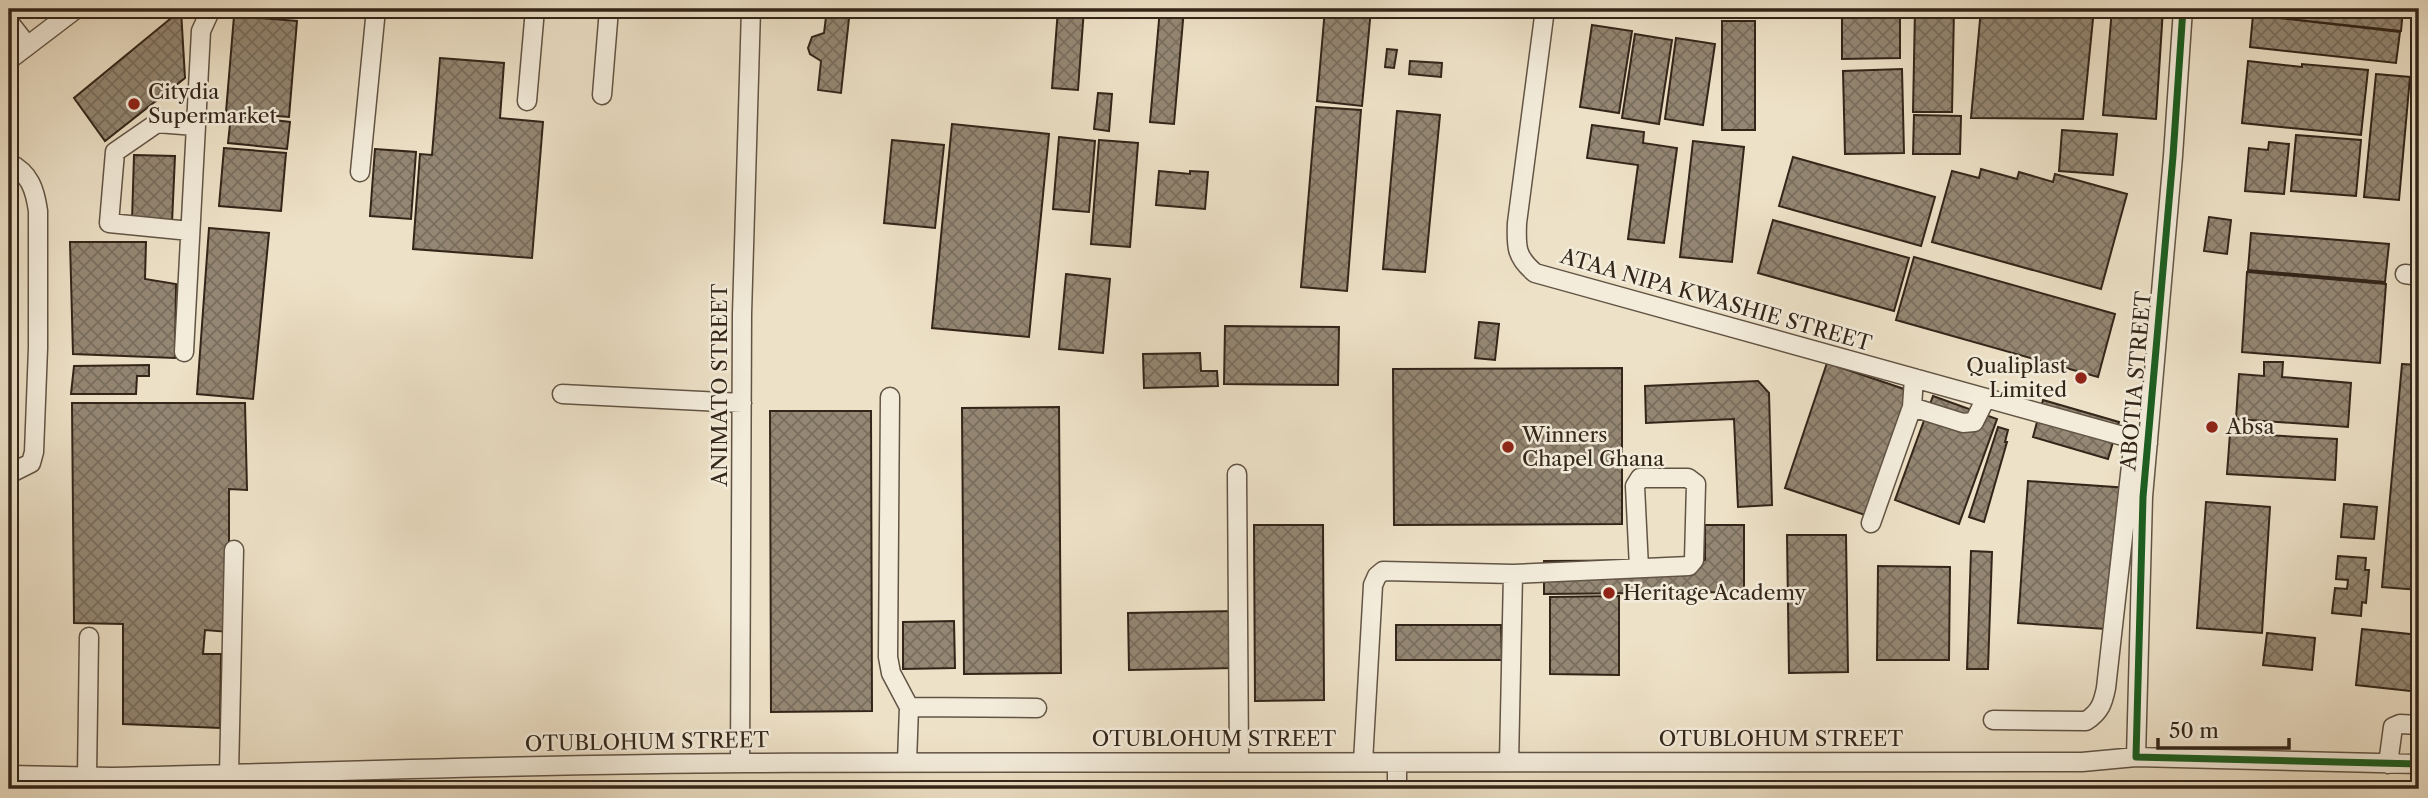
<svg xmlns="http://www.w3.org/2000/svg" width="2428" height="798" font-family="'Libre Caslon Text',serif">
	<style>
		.building { fill: url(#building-cross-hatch); stroke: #332519; stroke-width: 2 }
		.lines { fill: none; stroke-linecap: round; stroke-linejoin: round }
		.minor-casing { stroke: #625444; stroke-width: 21 }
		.minor { stroke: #f3ecdb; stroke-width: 18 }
		.cycleway-casing { stroke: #f3ecdb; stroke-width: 11 }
		.cycleway { stroke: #1b5e20; stroke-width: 7 }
		.poi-dot { fill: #8f2418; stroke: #f3ecdb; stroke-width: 2.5 }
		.labels { text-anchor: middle; stroke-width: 5; stroke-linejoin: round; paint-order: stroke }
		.poi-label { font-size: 21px; fill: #332519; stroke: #f3ecdb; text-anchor: start }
		.street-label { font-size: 21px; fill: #332519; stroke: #f3ecdb }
	</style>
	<defs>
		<pattern id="building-cross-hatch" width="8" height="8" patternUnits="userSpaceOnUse" patternTransform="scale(1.75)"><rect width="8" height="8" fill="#948773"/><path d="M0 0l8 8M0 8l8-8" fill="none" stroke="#796e5e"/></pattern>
	</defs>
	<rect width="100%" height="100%" fill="#ede1c7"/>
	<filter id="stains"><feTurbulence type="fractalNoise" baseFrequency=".00286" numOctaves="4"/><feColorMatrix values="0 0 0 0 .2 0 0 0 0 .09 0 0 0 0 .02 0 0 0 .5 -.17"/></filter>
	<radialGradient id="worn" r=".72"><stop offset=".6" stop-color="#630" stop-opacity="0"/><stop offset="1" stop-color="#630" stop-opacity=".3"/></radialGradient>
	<path class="building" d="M827 9H850L841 93 818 90 821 61 810 54 808 48 812 37 824 33Z
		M1058 9H1084L1078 90 1052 88Z
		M1160 9H1184L1174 124 1150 122Z
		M1325 9H1371L1362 106 1317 101Z
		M1664 9H1752V11L1664 12Z
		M1842 9H1900V58L1842 59Z
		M1915 9H1954L1952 112H1913Z
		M1981 9H2094L2083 119 1971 118Z
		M2112 9H2163L2156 119 2103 115Z
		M2251 9H2403L2401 31 2251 15Z
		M181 10 185 78 105 141 74 98Z
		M2253 15 2400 32 2396 63 2250 47Z
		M234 16 297 21 289 117 226 112Z
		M1722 21H1755V130H1722Z
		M1592 25 1632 31 1619 113 1580 107Z
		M1635 34 1672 40 1659 124 1622 118Z
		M1676 38 1715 44 1703 125 1665 119Z
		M1387 49 1397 50 1394 68 1385 67Z
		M440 58 504 63 500 118 543 122 532 258 413 249 420 154 432 155Z
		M1410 61 1442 63 1441 77 1409 74Z
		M2248 61 2302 67V64L2368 70 2361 135 2242 123Z
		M1902 69 1904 153 1845 154 1843 71Z
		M2376 74 2410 77 2399 200 2364 197Z
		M1098 93 1112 94 1109 131 1094 129Z
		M1316 107 1361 110 1347 291 1301 287Z
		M1397 111 1440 115 1425 272 1383 269Z
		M231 115 290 122 287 149 228 143Z
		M1914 115 1961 116 1960 154H1913Z
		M952 124 1049 134 1029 337 932 328Z
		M1592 125 1644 132 1643 143 1677 148 1664 243 1628 239 1638 165 1587 158Z
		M2062 130 2117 134 2113 175 2059 171Z
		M2296 135 2361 140 2356 196 2291 191Z
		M1059 137 1095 141 1089 212 1053 209Z
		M892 140 944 145 935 228 884 223Z
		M1099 140 1138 143 1130 247 1091 244Z
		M1693 141 1744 147 1732 262 1680 257Z
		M2269 142 2289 144 2284 194 2245 191 2249 148 2268 150Z
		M224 148 286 153 281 211 219 206Z
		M375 149 416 152 411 219 370 216Z
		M134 155 175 156 172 223 132 221Z
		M1793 157 1935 197 1921 246 1779 206Z
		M1981 169 2017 179 2019 172 2053 182 2055 174 2127 194 2101 289 1932 242 1952 171 1979 178Z
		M1159 171 1190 174V171L1208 172 1205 209 1156 205Z
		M2209 217 2231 220 2227 254 2204 251Z
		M1773 220 1909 258 1894 311 1758 273Z
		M209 228 269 233 253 399 197 394Z
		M2251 233 2389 244 2385 282 2248 270Z
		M70 242H146L145 279 176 284 175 358 73 354Z
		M1914 257 2115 314 2098 377 1896 320Z
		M2247 272 2386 284 2380 363 2242 352Z
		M1066 274 1110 279 1103 353 1059 349Z
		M1479 322 1499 324 1495 360 1475 358Z
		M1225 326 1339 327 1338 385 1224 384Z
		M1200 353 1201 371H1217L1218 386 1144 388 1143 354Z
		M2264 362H2283L2282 377 2351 383 2348 427 2236 419 2239 374 2264 376Z
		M1827 363 1910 391 1868 516 1785 488Z
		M2402 364 2419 365V590L2382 587Z
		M149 365V376H137L136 394H71L74 366Z
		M1622 368V524L1394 525 1393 369Z
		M1758 381 1769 393 1772 505 1738 507 1734 419 1646 423 1645 386Z
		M1933 396 1997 419 1959 524 1895 500Z
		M2043 400 2119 422 2108 459 2033 437Z
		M72 403H245L247 490 229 489V632L205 630 203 654H221L220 728 123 724V624L74 623Z
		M1059 407 1061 673 964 674 962 408Z
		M770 411H871L872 711 771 712Z
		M1998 427 2008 430 2005 442H2007L1984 522 1969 517Z
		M2230 433 2337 439 2335 480 2227 474Z
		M2028 481 2129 488 2120 630 2018 623Z
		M2206 502 2270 507 2262 633 2197 628Z
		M2344 504 2377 507 2374 539 2341 537Z
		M1254 525H1323L1324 700 1255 701Z
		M1705 525H1744V592L1544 594V561L1705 560Z
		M1787 535H1846L1848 672 1789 673Z
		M1971 551 1992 552 1988 669H1967Z
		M2338 556 2366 558 2365 570H2369L2366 603 2362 602 2361 616 2332 613 2335 588 2347 589 2348 580 2336 579Z
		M1878 566 1950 567 1949 660H1877Z
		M1619 596V675L1550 674V597Z
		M1234 611 1235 668 1129 670 1128 613Z
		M954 621 955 668 903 669V622Z
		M1396 625H1501L1502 660H1396Z
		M2362 629 2419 635V692L2356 685Z
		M2267 633 2315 638 2312 670 2263 665Z"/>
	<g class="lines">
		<g class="minor-casing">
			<path id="minor" d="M1545 9 1517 223C1516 247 1516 257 1535 273L2148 443
				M9 22 27 45
				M9 60 76 9
				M602 95 609 9
				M527 101 535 9
				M9 163C30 173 35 190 38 211V348L34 452 31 463 9 474
				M360 172 376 9
				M190 231 109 223 115 152 157 123 195 126
				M2405 274 2419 276
				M184 352 201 31 211 9
				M1914 378 1912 407 1963 423 1974 422 1986 398
				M562 394 742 403
				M890 397 888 657 891 673 909 707 907 762
				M1237 474 1239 760
				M1871 523 1912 407
				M909 707 1037 708
				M1993 720 2086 721C2100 712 2103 703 2106 688L2134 439
				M2136 757 2143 497 2173 156 2183 9
				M1363 762 1373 585 1377 576 1383 571 1513 574 1689 566 1694 560 1696 484 1688 478H1640L1635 486 1639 568
				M1509 762 1513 574
				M740 763 742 314 751 9
				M1397 763V789
				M2388 764 2393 727 2400 724 2419 725
				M229 774 234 550
				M9 775 112 777C323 772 535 764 746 763 1191 760 1636 763 2082 762L2136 757 2419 764
				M87 776 89 637"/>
		</g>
		<use href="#minor" class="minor"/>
		<g class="cycleway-casing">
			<path id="cycleway" d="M2183 9 2173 156 2143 497 2136 757 2419 764"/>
		</g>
		<use href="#cycleway" class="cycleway"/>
	</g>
	<g class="poi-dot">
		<circle cx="134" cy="104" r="7"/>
		<circle cx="2081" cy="378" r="7"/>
		<circle cx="2212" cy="427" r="7"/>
		<circle cx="1508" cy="447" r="7"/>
		<circle cx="1609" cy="593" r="7"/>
	</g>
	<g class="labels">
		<g class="poi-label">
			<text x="148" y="99">Citydia<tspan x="148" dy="24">Supermarket</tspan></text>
			<text x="2067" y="373" text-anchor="end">Qualiplast<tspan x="2067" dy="24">Limited</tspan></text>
			<text x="2226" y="434">Absa</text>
			<text x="1522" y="442">Winners<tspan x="1522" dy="24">Chapel Ghana</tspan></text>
			<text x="1623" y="600">Heritage Academy</text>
		</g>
		<g class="street-label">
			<text transform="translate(1716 300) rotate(16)" y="7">ATAA NIPA KWASHIE STREET</text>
			<text transform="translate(2136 381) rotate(-85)" y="7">ABOTIA STREET</text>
			<text transform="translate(720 385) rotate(-90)" y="7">ANIMATO STREET</text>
			<text x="1214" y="746">OTUBLOHUM STREET</text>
			<text x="1781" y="746">OTUBLOHUM STREET</text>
			<text transform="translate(647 742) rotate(-1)" y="7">OTUBLOHUM STREET</text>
		</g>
	</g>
	<rect width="2428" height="798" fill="none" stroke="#ede1c7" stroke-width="35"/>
	<rect x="10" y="10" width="2407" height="777" fill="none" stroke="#332519" stroke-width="3.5"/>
	<rect x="18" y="18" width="2393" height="763" fill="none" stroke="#332519" stroke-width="2"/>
	<path d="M2158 738v10h131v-10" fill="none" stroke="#332519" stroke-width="3.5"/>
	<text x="2169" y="738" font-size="21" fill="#332519" stroke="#f3ecdb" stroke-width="5" paint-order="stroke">50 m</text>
	<rect width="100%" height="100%" filter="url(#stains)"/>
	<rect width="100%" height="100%" fill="url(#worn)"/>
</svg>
